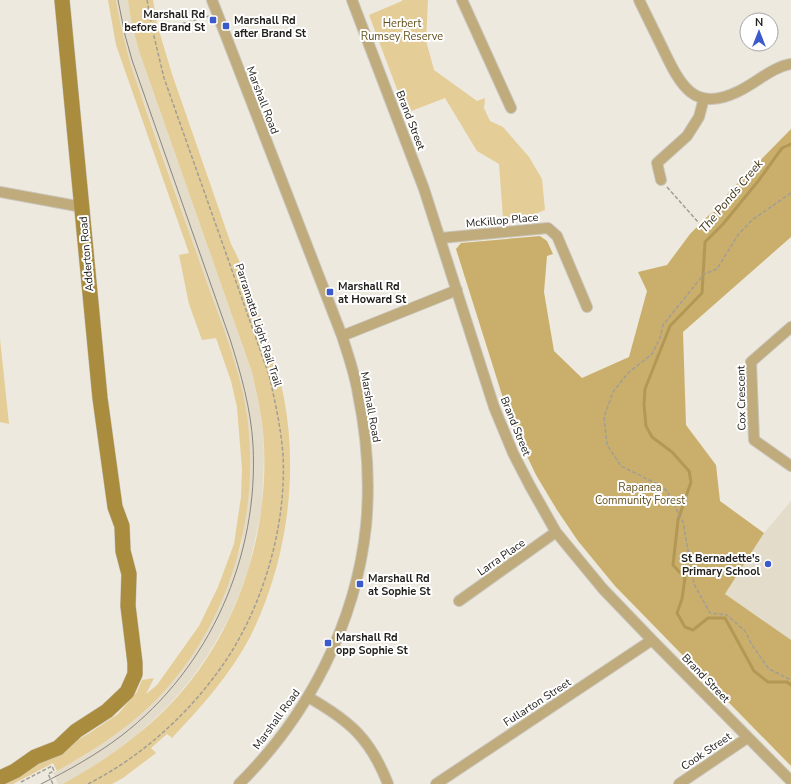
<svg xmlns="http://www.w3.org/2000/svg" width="791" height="784" font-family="'Nunito Sans',sans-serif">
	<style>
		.built { fill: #e4dccb }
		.green { fill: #e4cd96 }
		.forest { fill: #caaf6c }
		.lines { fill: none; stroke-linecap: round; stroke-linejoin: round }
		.stream { stroke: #b39855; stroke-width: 3 }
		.street-casing { stroke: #c9c5bb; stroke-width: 12 }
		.secondary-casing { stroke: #c9c5bb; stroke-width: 16 }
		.path { stroke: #a19e96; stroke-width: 1.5; stroke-dasharray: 4 2; stroke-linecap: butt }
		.street { stroke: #bfab7b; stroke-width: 10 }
		.secondary { stroke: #aa8c3e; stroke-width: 15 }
		.tram { stroke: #89867f; stroke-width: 1 }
		.poi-dot { fill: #3b5acc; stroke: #fff; stroke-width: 1.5 }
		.labels { text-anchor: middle; stroke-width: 4; stroke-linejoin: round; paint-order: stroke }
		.poi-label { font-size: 11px; font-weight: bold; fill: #23211d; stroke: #fff; text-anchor: start }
		.park-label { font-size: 11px; fill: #63501d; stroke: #fff }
		.street-label { font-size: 11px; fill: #23211d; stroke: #fff }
		.water-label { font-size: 12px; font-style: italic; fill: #3f3315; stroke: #fff }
	</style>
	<rect width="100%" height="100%" fill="#ede9de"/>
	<path class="built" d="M116 0H128L131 21 139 51 252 372 260 411 263 432 264 457 262 508 248 571 239 595 227 622 209 653 192 678 168 706 136 736 108 757 85 772 63 784H58L53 773 85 755 123 728 156 699 182 669 203 638 241 547 247 507 250 474V452L247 423 242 390 234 360 129 59 120 22Z
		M791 501V652L725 594 764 533Z"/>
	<path class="green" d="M108 0H116L120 22 129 59C153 133 180 205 205 277 218 314 233 351 242 389 267 497 234 621 156 700 127 729 93 751 57 771L53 763 13 784H0L88 734 118 714 137 692 142 680 154 678 146 694 157 685 199 626 218 587 234 544 241 497 242 469 237 407 231 381 216 338 202 340 189 304 179 255 189 253 116 45Z
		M128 0H153L157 24 172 74 231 244C244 268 252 294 261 320 269 346 279 371 284 398 299 478 286 565 250 637 230 675 201 707 172 738L167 734 151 748 156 753 123 778 112 784H63C101 763 137 738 168 707 238 635 272 530 263 431 261 411 256 391 252 372L139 51 131 21Z
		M402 0H428L426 41 434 70 477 101 485 98 484 108 490 121 503 127 529 157 542 179 545 210 530 216 503 218 499 164 477 151 445 98 406 113 369 15 402 1Z
		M0 339 9 424 0 422Z"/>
	<path class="forest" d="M791 129V237L683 332 686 425 716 465 720 501 764 533 725 594 791 640V766L615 586 578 541 557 510 536 475 516 433 502 395 456 249 461 243 540 236 547 241 553 254 547 256 544 292 554 351 582 378 629 357 647 291 638 272 667 265 690 234 710 214 716 211 729 192Z"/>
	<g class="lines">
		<path class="stream" d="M791 144 782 148 759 180 723 224 705 242 702 293 670 326 645 389 644 405 646 426 652 437 672 452 689 471 691 482 678 520 673 565 685 578 682 599 677 613 685 627 693 630 708 618H725L754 671 768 682H787L791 685"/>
		<g class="street-casing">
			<path id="street" d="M212 0 342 336C348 355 355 374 358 394 367 437 370 483 366 526 356 623 308 716 239 784
				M352 0 424 189 494 407 513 453 530 486 556 532 603 589 652 640 791 781
				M462 0 511 108
				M639 0C647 16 655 33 663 49 680 84 693 113 737 92 755 84 772 67 791 64
				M661 180 657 163 687 136 699 117 704 98
				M0 192 82 207
				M441 238 548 228 557 236 587 307
				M791 327 751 362 754 440 791 466
				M342 336 457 290
				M459 601 556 532
				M308 697C350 721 370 738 388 784
				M436 784 652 640
				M679 784 747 738"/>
		</g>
		<g class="secondary-casing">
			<path id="secondary" d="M0 778 15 771 35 757 58 748 76 731 107 711 127 692 135 674V663L128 606 129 574 123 551 122 526 115 507 100 398 62 0"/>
		</g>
		<path class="path" d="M153 32 209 16
			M667 187 699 223
			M791 193 752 220 738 235 717 269 704 274 663 325 660 338 652 354 628 373 613 392 604 417 607 445 621 466 657 484 666 490 669 495 683 522 694 584 710 613 727 615 745 631 752 645 769 669 791 680
			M21 782 52 766 54 771 48 774 53 784
			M88 784C137 759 181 721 214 677 260 618 287 530 283 455 281 428 275 401 269 375L164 78 153 32 147 0"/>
		<use href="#street" class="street"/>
		<use href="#secondary" class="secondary"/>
		<path class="tram" d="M41 784C69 770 96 755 121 736 210 668 259 556 253 445 251 409 241 374 230 339L132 60 125 35 118 0"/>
	</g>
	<g class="poi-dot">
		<rect x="209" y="16" width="8" height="8" rx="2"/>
		<rect x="222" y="22" width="8" height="8" rx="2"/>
		<rect x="326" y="288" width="8" height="8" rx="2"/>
		<circle cx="768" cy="564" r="4"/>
		<rect x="356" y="580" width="8" height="8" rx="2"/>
		<rect x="324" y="639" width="8" height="8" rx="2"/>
	</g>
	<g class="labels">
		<g class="poi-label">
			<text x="205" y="18" text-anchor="end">Marshall Rd<tspan x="205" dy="13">before Brand St</tspan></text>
			<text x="234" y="24">Marshall Rd<tspan x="234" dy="13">after Brand St</tspan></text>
			<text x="338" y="290">Marshall Rd<tspan x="338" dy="13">at Howard St</tspan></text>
			<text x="760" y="562" text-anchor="end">St Bernadette's<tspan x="760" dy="13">Primary School</tspan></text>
			<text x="368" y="582">Marshall Rd<tspan x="368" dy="13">at Sophie St</tspan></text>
			<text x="336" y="641">Marshall Rd<tspan x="336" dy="13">opp Sophie St</tspan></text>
		</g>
		<g class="park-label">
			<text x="402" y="27">Herbert<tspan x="402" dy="13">Rumsey Reserve</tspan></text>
			<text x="640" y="491">Rapanea<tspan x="640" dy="13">Community Forest</tspan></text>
		</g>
		<g class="street-label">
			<text transform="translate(263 100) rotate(69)" y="4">Marshall Road</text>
			<text transform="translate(411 120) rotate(69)" y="4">Brand Street</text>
			<text transform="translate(502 220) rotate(-5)" y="4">McKillop Place</text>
			<text transform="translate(86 254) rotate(-95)" y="4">Adderton Road</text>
			<text transform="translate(259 325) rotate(72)" y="4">Parramatta Light Rail Trail</text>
			<text transform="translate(741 398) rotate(-91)" y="4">Cox Crescent</text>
			<text transform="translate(371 407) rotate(80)" y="4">Marshall Road</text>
			<text transform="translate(516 426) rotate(68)" y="4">Brand Street</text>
			<text transform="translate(501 557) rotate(-35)" y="4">Larra Place</text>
			<text transform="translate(706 678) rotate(46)" y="4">Brand Street</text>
			<text transform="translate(537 702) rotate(-33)" y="4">Fullarton Street</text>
			<text transform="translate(276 719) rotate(-54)" y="4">Marshall Road</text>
			<text transform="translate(706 751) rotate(-34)" y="4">Cook Street</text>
		</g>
		<g class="water-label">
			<text transform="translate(731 196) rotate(-50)" y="4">The Ponds Creek</text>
		</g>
	</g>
	<g transform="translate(759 32)"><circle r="19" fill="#ffffff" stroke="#a7a6a5"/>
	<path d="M0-3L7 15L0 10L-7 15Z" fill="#3b5acc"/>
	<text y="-6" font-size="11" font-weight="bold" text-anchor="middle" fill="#23211d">N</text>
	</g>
</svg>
